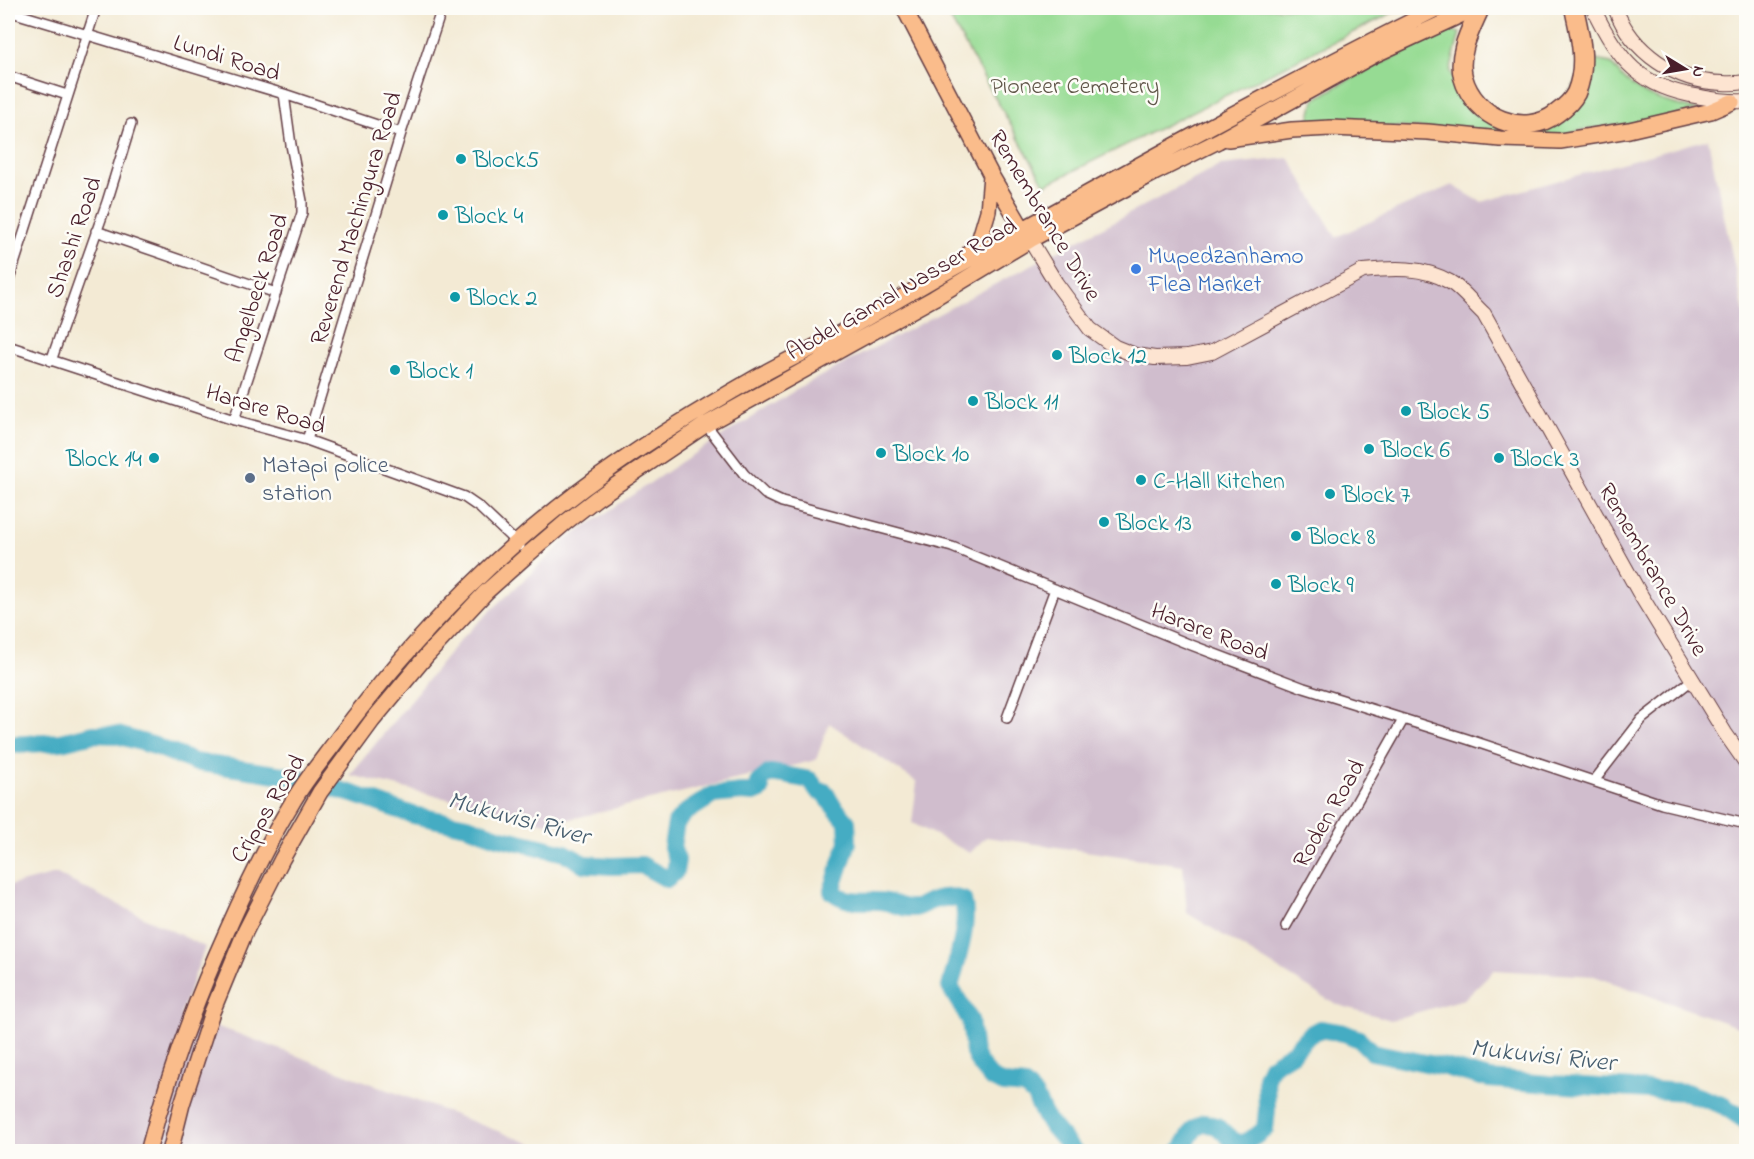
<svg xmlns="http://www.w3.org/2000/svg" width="1754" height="1159" font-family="'Indie Flower',sans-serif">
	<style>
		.industrial { fill: #d0bdcd }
		.green { fill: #96db93; stroke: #707d5f; stroke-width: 1.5 }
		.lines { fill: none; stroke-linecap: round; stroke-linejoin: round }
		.river { stroke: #44acc3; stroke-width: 18 }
		.street-casing { stroke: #633d44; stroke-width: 12 }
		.secondary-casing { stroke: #633d44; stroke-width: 16 }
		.primary-casing { stroke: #633d44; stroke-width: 18 }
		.highway-casing { stroke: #633d44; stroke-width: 21 }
		.street { stroke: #fff; stroke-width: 9 }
		.secondary { stroke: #fde4d1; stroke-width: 14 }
		.primary { stroke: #fabc8b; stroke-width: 15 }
		.highway { stroke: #fabc8b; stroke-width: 18 }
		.culture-dot { fill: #0f9aa8; stroke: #fdfcf7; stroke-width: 2 }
		.shop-dot { fill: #3f7fe0; stroke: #fdfcf7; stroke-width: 2 }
		.service-dot { fill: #5c6f8a; stroke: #fdfcf7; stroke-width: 2 }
		.labels { text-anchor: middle; stroke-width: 5; stroke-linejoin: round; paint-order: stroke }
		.street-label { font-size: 24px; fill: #4a1f2b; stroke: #fdfcf7 }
		.park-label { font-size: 24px; fill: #61574a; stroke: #fdfcf7 }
		.culture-label { font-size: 24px; fill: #0d838f; stroke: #fdfcf7; text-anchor: start }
		.shop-label { font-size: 24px; fill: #366cbe; stroke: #fdfcf7; text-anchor: start }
		.service-label { font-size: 24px; fill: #4e5e75; stroke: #fdfcf7; text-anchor: start }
		.water-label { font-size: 26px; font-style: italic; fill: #475e6f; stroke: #fdfcf7 }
	</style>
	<rect width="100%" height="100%" fill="#fdfcf7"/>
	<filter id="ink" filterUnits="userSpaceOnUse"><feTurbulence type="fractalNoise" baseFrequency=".0167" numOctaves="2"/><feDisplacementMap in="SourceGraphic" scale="12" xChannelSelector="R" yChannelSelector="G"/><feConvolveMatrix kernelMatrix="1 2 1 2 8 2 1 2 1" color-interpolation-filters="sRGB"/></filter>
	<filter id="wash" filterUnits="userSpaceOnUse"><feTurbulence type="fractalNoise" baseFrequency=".008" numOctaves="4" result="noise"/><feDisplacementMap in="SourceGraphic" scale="24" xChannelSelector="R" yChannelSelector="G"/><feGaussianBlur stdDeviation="1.35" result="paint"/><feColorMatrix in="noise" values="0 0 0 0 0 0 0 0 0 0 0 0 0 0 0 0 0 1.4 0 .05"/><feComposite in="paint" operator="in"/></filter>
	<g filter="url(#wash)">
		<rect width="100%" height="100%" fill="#f3ead4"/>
		<path class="industrial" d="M1708 139 1746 322V1030L1594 976 1494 970 1464 999 1391 1020 1335 1004 1187 913 1183 865 986 837 970 853 912 823 917 782 829 723 816 760 550 824 350 775 461 639 566 540 684 460 802 386 1221 165 1289 158 1336 237 1452 185 1481 202Z
			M56 874 205 947 180 1015 236 1033 551 1151H8V886Z"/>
		<path class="green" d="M944 8H1402L1045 185Z
			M1447 30 1460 33 1450 71 1459 93 1471 111 1502 129 1548 125 1590 59 1611 63C1632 95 1662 102 1698 110L1643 123 1586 129 1557 136 1309 122 1314 100 1344 82Z"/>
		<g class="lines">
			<path class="river" d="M8 745 61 742 94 734 117 735 155 746 194 762 290 776 356 795 413 815 467 826 498 837 565 853 584 864 611 866 642 865 667 879 675 872 677 860 672 847 676 823 685 813 713 795 742 792 754 793 761 790 759 782 770 773 784 775 810 780 818 791 825 792 831 803 847 822 848 842 832 891C848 906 868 898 886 902 896 904 903 909 913 908 920 908 925 903 931 901 941 897 952 897 963 900 970 924 956 963 950 987L970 1020 974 1053 979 1063 992 1079 1004 1084 1025 1086 1035 1096 1046 1119 1074 1152
				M1180 1152 1194 1129 1204 1123 1217 1126 1232 1140 1242 1144 1256 1136 1265 1129 1267 1110 1266 1077 1271 1066 1292 1053 1309 1035 1320 1029 1344 1033 1359 1039 1372 1052 1445 1067 1489 1079 1549 1084 1686 1092 1724 1106 1746 1121"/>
		</g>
	</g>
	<g filter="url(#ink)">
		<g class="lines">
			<g class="street-casing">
				<path id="street" d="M8 11 284 94 401 133
					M8 76 67 95
					M96 231 276 293
					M8 283 96 8
					M8 346 234 420 307 440 464 497 480 508 520 546
					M51 361 107 202 131 124
					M234 420 302 213V201L291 145 284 94
					M704 422 744 474 765 494 782 502 952 547 1186 643 1304 688 1467 739 1662 804 1746 824
					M307 440 401 133 442 8
					M1007 718 1055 589
					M1594 781 1642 719 1692 680
					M1286 926 1403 720"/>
			</g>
			<g class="secondary-casing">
				<path id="secondary" d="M1593 8C1618 60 1640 88 1701 97 1716 100 1731 102 1746 101
					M1615 8C1632 52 1675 82 1723 83 1731 84 1739 83 1746 82
					M1030 240 1056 283 1090 329 1115 347 1135 355 1155 358 1187 357 1212 352 1363 271C1393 268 1423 266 1450 282 1462 289 1473 304 1484 314L1640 594 1725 733 1746 763"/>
			</g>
			<g class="primary-casing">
				<path id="primary" d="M904 8 991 175 1028 238
					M1228 139 1292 130 1331 128 1428 132 1500 139 1560 141 1629 130 1711 111 1732 102
					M965 258 979 241 988 211 991 175
					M148 1152C168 1074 194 1004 227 931 246 888 267 844 292 803 305 780 323 759 339 737 414 636 509 538 613 467 657 436 703 408 750 381 776 366 803 353 830 339 866 318 903 297 939 276 1104 184 1269 92 1438 8
					M170 1152 182 1104 212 1012 245 932 282 859 320 792 372 721 427 655 486 592 526 556 566 522 597 498 705 425 934 298 1030 240 1154 173 1218 141 1374 55 1476 8"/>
			</g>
			<g class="highway-casing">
				<path id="highway" d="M1480 8C1471 29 1457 53 1463 77 1474 118 1524 139 1557 113 1564 108 1572 101 1576 93 1588 65 1580 35 1574 8"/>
			</g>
			<use href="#street" class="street"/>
			<use href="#secondary" class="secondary"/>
			<use href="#primary" class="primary"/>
			<use href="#highway" class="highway"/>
		</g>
	</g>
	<g class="culture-dot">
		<circle cx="461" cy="159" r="6"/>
		<circle cx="443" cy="215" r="6"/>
		<circle cx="455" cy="297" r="6"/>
		<circle cx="1057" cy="355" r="6"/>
		<circle cx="395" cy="370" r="6"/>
		<circle cx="973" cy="401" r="6"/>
		<circle cx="1406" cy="411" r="6"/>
		<circle cx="1369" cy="449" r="6"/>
		<circle cx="881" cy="453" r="6"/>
		<circle cx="154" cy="458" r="6"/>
		<circle cx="1499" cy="458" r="6"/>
		<circle cx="1141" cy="480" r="6"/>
		<circle cx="1330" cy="494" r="6"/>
		<circle cx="1104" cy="522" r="6"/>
		<circle cx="1296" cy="536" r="6"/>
		<circle cx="1276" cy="584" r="6"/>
	</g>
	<circle class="shop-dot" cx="1136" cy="269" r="6"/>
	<circle class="service-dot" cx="250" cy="478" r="6"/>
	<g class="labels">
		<g class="street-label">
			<text transform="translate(227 57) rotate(17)" y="8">Lundi Road</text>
			<text transform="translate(1046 215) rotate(59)" y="8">Remembrance Drive</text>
			<text transform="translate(355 218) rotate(-73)" y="8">Reverend Machingura Road</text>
			<text transform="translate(73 237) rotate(-71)" y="8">Shashi Road</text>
			<text transform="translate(256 288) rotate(-72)" y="8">Angelbeck Road</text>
			<text transform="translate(901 288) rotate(-30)" y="8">Abdel Gamal Nasser Road</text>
			<text transform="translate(266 408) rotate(17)" y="8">Harare Road</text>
			<text transform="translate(1654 569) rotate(60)" y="8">Remembrance Drive</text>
			<text transform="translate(1210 631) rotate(21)" y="8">Harare Road</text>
			<text transform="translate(267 808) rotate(-59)" y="8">Cripps Road</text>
			<text transform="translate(1328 813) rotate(-60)" y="8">Roden Road</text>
		</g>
		<g class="park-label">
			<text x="1075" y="93">Pioneer Cemetery</text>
		</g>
		<g class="culture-label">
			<text x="473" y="167">Block5</text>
			<text x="455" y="223">Block 4</text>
			<text x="467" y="305">Block 2</text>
			<text x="1069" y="363">Block 12</text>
			<text x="407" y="378">Block 1</text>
			<text x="985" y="409">Block 11</text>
			<text x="1418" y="419">Block 5</text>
			<text x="1381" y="457">Block 6</text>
			<text x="893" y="461">Block 10</text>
			<text x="142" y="466" text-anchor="end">Block 14</text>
			<text x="1511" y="466">Block 3</text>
			<text x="1153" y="488">C-Hall Kitchen</text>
			<text x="1342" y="502">Block 7</text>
			<text x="1116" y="530">Block 13</text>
			<text x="1308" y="544">Block 8</text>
			<text x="1288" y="592">Block 9</text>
		</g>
		<g class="shop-label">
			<text x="1148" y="263">Mupedzanhamo<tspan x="1148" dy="28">Flea Market</tspan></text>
		</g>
		<g class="service-label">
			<text x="262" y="472">Matapi police<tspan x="262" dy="28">station</tspan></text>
		</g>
		<g class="water-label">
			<text transform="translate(519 817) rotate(15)" y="9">Mukuvisi River</text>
			<text transform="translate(1543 1054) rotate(6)" y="9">Mukuvisi River</text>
		</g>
	</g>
	<rect width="1754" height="1159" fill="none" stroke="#fdfcf7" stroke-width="30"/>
	<g transform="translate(1685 69) rotate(101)" stroke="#fdfcf7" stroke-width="4.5" paint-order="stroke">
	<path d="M0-4.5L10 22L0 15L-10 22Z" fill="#4a1f2b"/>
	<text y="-9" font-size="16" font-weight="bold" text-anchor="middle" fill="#4a1f2b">N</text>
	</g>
</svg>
